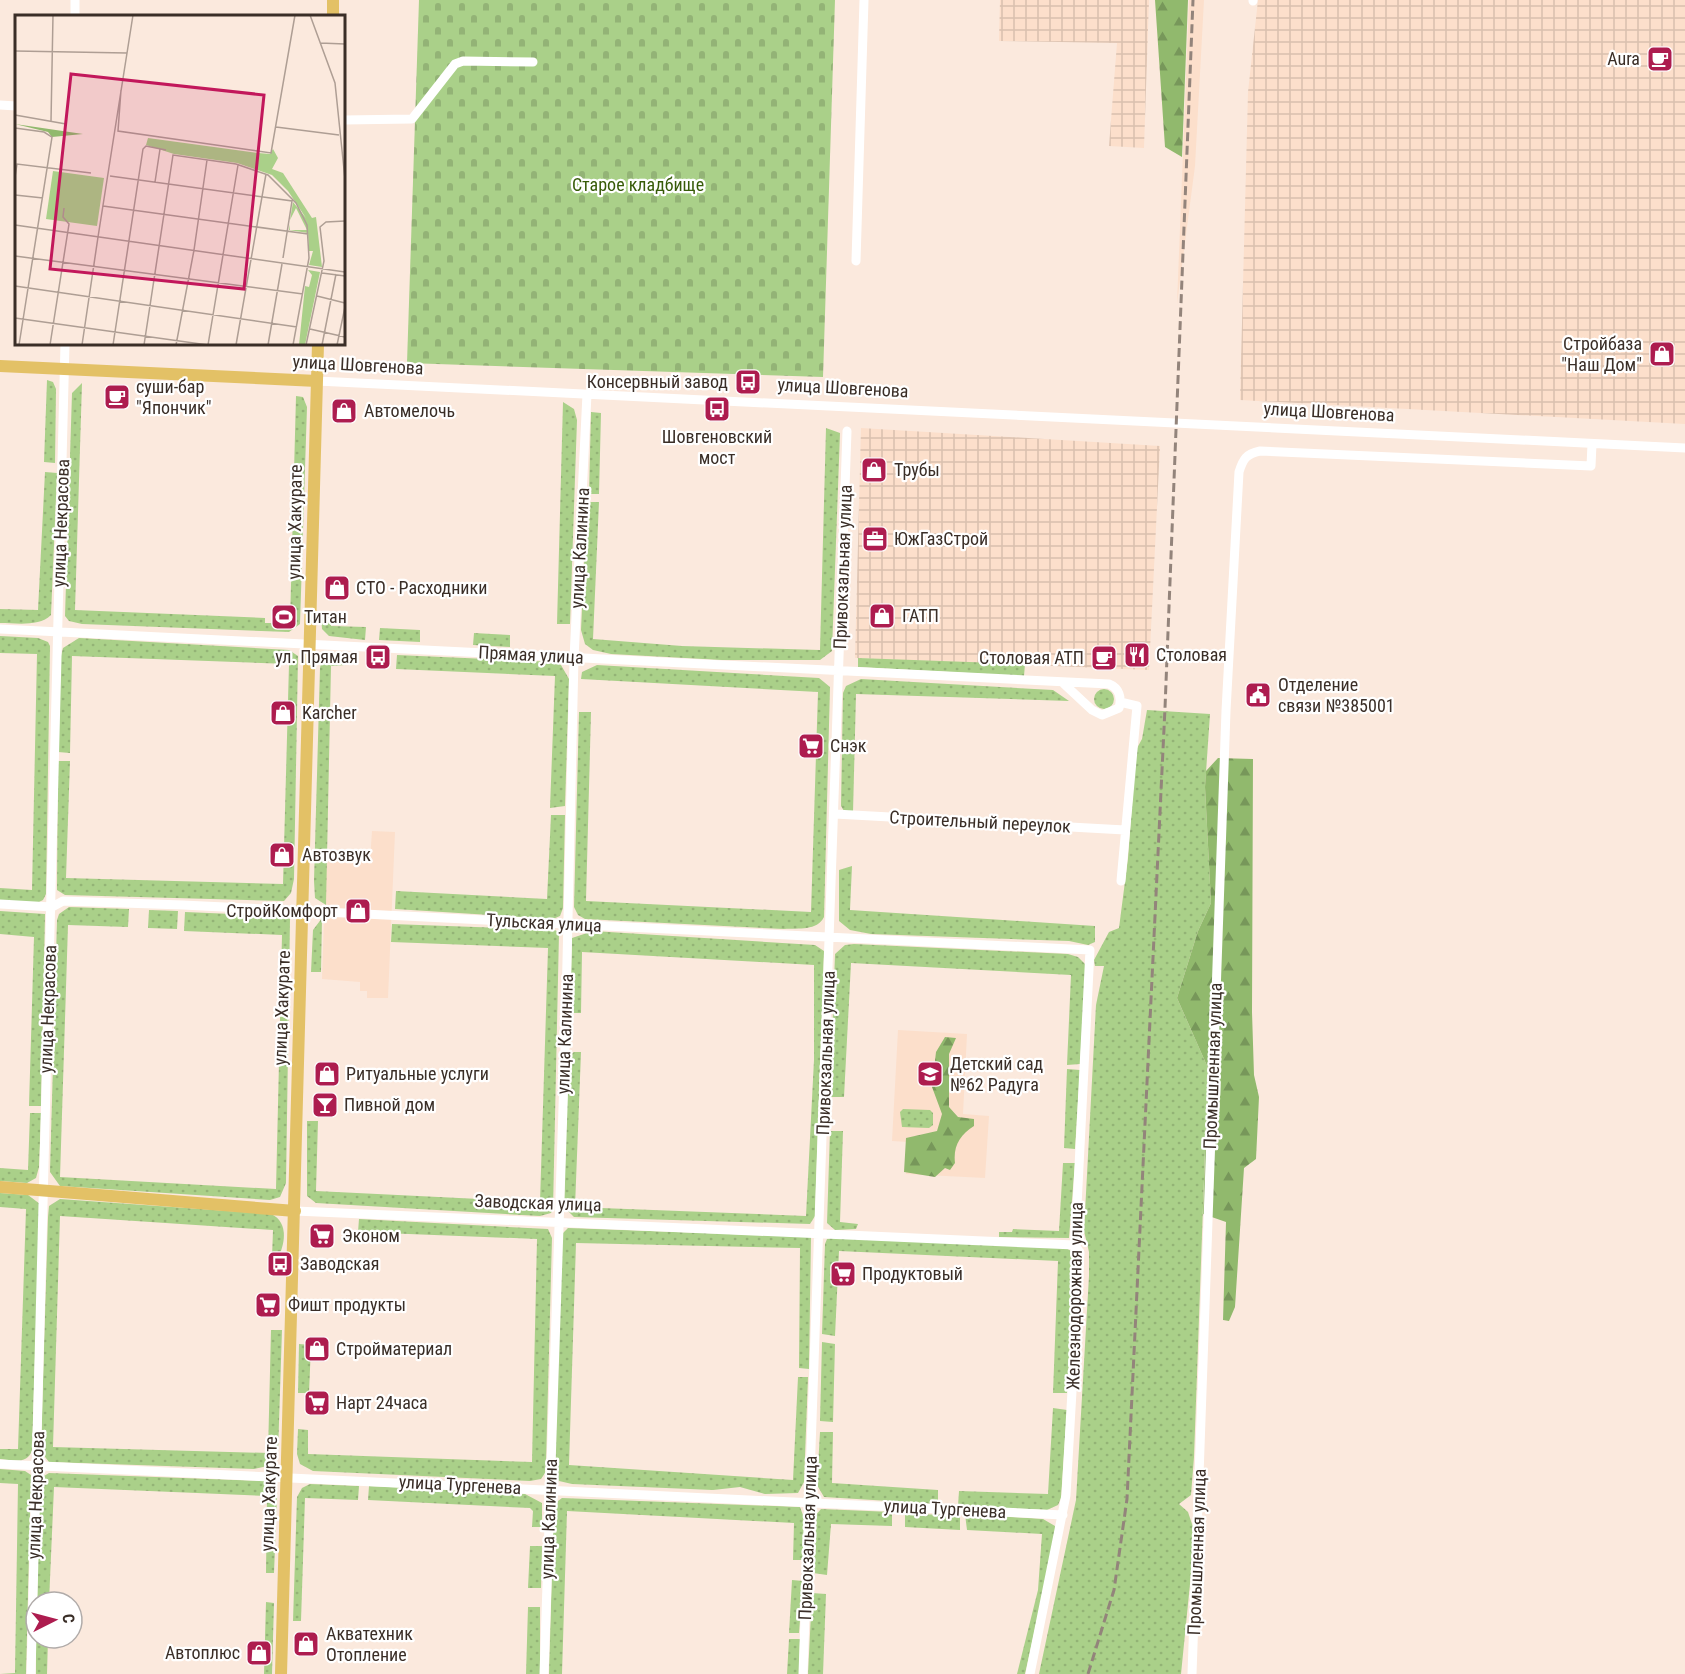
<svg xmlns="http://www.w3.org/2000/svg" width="1685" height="1674" font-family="'Roboto Condensed',sans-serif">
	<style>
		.built { fill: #fcdfcb }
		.industrial { fill: url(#industrial-grid) }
		.grass { fill: url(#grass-dots) }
		.forest { fill: url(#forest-firs) }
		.cemetery { fill: url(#cemetery-stones) }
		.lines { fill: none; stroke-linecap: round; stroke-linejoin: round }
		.minor { stroke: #fff; stroke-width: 9 }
		.major { stroke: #e3c166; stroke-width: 12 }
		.rail { stroke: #93847b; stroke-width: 3; stroke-dasharray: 9 4.5; stroke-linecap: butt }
		.labels { text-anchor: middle; stroke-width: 4.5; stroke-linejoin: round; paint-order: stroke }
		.poi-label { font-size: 18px; fill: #3a2e27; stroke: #fff; text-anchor: start }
		.park-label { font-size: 18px; fill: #375b08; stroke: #fff }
		.street-label { font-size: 18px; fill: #3a2e27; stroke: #fff }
		.inset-road { fill: none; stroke: #ae9e94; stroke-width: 1.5 }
		.view { fill: #c2185b; fill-opacity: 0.15; stroke: #c2185b; stroke-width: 3 }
		.inset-edge { fill: none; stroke: #3a2e27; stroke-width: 3 }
	</style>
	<defs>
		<pattern id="industrial-grid" width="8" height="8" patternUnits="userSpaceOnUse" patternTransform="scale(1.5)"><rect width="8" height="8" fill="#fcdfcb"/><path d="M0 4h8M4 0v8" fill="none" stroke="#d9c0ae"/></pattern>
		<pattern id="grass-dots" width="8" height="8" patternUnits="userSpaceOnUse" patternTransform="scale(1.5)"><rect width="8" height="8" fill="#aad089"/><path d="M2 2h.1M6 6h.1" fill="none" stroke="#93b376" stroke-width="1.8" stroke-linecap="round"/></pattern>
		<pattern id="forest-firs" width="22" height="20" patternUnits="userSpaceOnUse" patternTransform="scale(1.5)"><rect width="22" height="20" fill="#91b96d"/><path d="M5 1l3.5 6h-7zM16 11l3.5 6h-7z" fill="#77975a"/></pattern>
		<pattern id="cemetery-stones" width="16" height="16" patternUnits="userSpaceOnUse" patternTransform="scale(1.5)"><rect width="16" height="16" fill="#aad089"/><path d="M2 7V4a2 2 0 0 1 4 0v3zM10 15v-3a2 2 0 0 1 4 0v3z" fill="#93b376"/></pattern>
	</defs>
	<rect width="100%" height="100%" fill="#fbe9dd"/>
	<path class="built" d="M1189 0H1204L1195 166 1177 304Z
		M372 831 395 832 388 998H367V991H360V982L322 979 326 858 370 860Z
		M898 1030 967 1034 963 1114 989 1116 985 1178 906 1174 908 1142 892 1141Z"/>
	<path class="industrial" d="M1000 0H1149L1144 148 1109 146 1117 43 999 41Z
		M1258 0H1685V424L1240 400 1248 92Z
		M861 428 1160 446 1149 670 855 658Z"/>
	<path class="grass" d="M47 380 53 382 56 389 55 463 44 462Z
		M82 383 75 610 265 618V623H290L296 396 303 397 307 407 300 624 289 632 82 624 69 621 65 616 72 393Z
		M563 402 574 409 577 420 570 624H557Z
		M591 412 601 413 599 494H589Z
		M826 428 840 433 832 651 820 660H722L611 654 593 650 585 644 581 630 587 502H599L593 639 682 646 820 650Z
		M45 472 57 473 51 615C39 627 16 623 0 623V609L38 610Z
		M321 613 332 614 331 626 366 627 365 640 329 636 322 629Z
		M380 628 420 630V642L379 640Z
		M474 633 510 635V647L473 645Z
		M0 636 38 638 48 642 50 646 46 894 43 900 37 903 0 901V888L32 890 37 654 0 653Z
		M79 638 289 650 298 656 294 879 291 893 284 901 65 895 57 890 58 761H70L66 878 283 884 289 664 72 656 70 753 58 752 61 656 63 648Z
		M329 653H347L346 665 331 666 326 905 315 898 314 881 320 668 322 659Z
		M397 655 555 662 561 665 569 679 565 806 550 808 555 676 396 669Z
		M858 658 1025 664 1024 676 858 667Z
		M597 665 819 678 830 687 824 917C817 931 799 928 784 929L585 919 578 915 574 907 579 712H591L586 901 811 912 818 692 581 679 582 672Z
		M861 679 1053 690 1069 701 856 694 853 813 844 811 841 806 843 693 846 686Z
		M1094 699a10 10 0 1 1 20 0a10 10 0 1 1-20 0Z
		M1147 710 1210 714 1205 787 1211 903 1198 931 1177 998 1208 1068 1194 1457 1191 1495 1179 1504 1188 1512 1193 1527 1194 1544 1181 1674H1039L1076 1500 1089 1276V1252L1084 1231 1096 1005 1104 966H1095L1094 960 1109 932 1119 928 1128 858 1136 750 1142 739Z
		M551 815H565L563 908 560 916 553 919 395 909 396 891 547 899Z
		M852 866 850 910 1095 926V942L1088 945 1069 941 871 934 850 930 839 921V870Z
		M69 907 129 909 128 927 68 925 60 1177 276 1189 282 935 184 931 185 912 283 916 290 919 286 1183 280 1197 270 1200 60 1186 50 1172 57 920 59 914Z
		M149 910 178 911 177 929 148 928Z
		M0 911 45 914 41 1106H29L34 937 0 934Z
		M322 918 321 972H311L313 930Z
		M392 924 555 930 559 933 553 1209 551 1213 540 1216 316 1203 307 1196V1121H318L316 1191 540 1202 548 948 391 942Z
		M593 931 815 945 824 951 815 1216 810 1224 574 1217 564 1207 568 1056 574 1052H581L575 1207 806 1216 814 1060V965L582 952 581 1013H570L572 938Z
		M854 944 1068 954 1078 957 1086 965 1080 1064 1067 1065 1071 975 851 963 844 1097H830L835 954 845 945Z
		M1067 1069 1080 1070 1075 1149 1064 1148Z
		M903 1109 930 1110 933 1113V1125L929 1128 902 1127 900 1112Z
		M30 1113H41L39 1167 36 1178 27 1183 0 1181V1168L28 1170Z
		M830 1131H843L840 1222 858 1224 856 1229 835 1230 827 1223Z
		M1063 1163H1075L1069 1238 999 1237V1232H1012L1013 1229 1059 1231Z
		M0 1193 28 1195 40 1204 32 1450C28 1465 12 1460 0 1459V1449H18L26 1209 0 1207Z
		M60 1199 271 1214C289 1222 285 1244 278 1258H272L273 1230 60 1216 53 1447 268 1453 271 1330H282L278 1453 272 1465 254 1469 49 1462 42 1453 41 1447 48 1217 49 1206Z
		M359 1219 548 1229 552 1238 546 1463 545 1473 541 1479 530 1481 313 1471 300 1464 297 1454 298 1429 308 1430V1454L532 1462 537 1239 358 1232Z
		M568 1228 811 1237 809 1369 799 1368 800 1248 576 1243 569 1465 793 1480 798 1377H808L804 1482 798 1493 765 1494 740 1487 713 1490 572 1484 559 1481 555 1473 561 1235Z
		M831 1238 1066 1248 1071 1251 1076 1259 1067 1393H1053L1058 1261 839 1251 835 1336 822 1334 825 1244 827 1239Z
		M822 1342 835 1344 833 1422 820 1421Z
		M299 1344 311 1345 309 1393H298Z
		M1053 1408 1067 1410 1061 1498 1058 1505 1047 1510 958 1506 959 1491 1048 1494Z
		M820 1432H833L832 1483 938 1490V1504L824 1497 817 1485Z
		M0 1469 25 1471 31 1475 26 1674H0L15 1673 18 1484 0 1483Z
		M49 1473 266 1481 274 1488 277 1497 274 1573H266L267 1496 54 1487 49 1602H37L40 1486 44 1476Z
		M310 1484 359 1486 358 1500 305 1498 301 1621H293L297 1497 302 1488Z
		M369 1486 525 1494 542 1503V1527H532L533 1511 530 1508 368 1500Z
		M562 1498 800 1507 804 1518 803 1560H793L794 1523 567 1511 562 1674H549L554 1504Z
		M821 1509 892 1512V1526L831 1524 827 1575 813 1573 815 1516Z
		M905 1514 960 1515V1530L905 1527Z
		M965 1514 1043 1519 1055 1526 1056 1534 1025 1674H1017L1038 1590 1042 1534 967 1530Z
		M530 1546H542L541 1588H528Z
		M792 1580 803 1581 799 1633H789Z
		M812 1593 826 1594 823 1674H808Z
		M266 1602 274 1603 272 1674H264Z
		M528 1607H540V1674H526Z
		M36 1638H48L47 1674H36Z
		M789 1639H800L799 1674H787Z"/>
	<path class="forest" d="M1155 0H1188L1182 157 1165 147Z
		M1218 758 1253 759 1252 1012 1254 1075 1259 1097 1256 1159 1244 1168 1235 1307 1229 1321 1223 1320 1226 1222 1203 1214 1208 1068 1177 998 1198 931 1211 903 1205 787 1206 771Z
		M945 1037 956 1038 949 1054V1107L958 1117 974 1119V1126C960 1135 953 1146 955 1163L950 1170 945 1168 935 1177 904 1172 906 1138 937 1131 942 1114 932 1087 936 1052Z"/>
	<path class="cemetery" d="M419 0H835L823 377 407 363Z"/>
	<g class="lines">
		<path class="minor" d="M1253 1V0
			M75 16V0
			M0 105 16 106
			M344 120 412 119 455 64 463 61 533 62
			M856 261 864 0
			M317 381 1685 448
			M0 629 1109 684C1119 688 1122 697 1119 708L1102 715 1092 710 1063 683
			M1120 702 1137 706 1121 881
			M835 814 1125 830
			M0 904 52 907 63 901 183 905 1090 950 1075 1245 1080 1253 1066 1495 1030 1674
			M295 1211 1075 1245
			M0 1464 1063 1515
			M31 1674 65 344
			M544 1674 565 1048 574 658 587 394
			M803 1674 847 431
			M1192 1674 1226 711 1239 472C1243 459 1246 454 1260 451L1591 466 1592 444"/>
		<path class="major" d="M333 16V0
			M0 366 317 381
			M0 1187 295 1211
			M281 1674 318 344"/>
		<path class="rail" d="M1088 1674 1114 1590 1127 1499 1165 708 1193 0"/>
	</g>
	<defs>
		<g id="cafe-square" transform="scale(1.35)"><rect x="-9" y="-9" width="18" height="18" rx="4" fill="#ad1c4f" stroke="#fff"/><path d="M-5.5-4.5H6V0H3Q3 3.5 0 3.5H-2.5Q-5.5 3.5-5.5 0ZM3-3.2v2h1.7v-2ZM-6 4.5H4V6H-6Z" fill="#fff"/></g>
		<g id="shop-square" transform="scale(1.35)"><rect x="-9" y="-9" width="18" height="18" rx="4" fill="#ad1c4f" stroke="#fff"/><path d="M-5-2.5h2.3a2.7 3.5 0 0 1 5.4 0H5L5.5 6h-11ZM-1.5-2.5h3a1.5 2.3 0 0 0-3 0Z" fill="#fff"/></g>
		<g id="bus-square" transform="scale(1.35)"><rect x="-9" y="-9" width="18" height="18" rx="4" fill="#ad1c4f" stroke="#fff"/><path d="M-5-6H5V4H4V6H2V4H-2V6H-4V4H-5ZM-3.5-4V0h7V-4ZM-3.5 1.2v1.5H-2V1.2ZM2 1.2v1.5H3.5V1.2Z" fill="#fff"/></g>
		<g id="office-square" transform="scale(1.35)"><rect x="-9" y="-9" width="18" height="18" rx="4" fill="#ad1c4f" stroke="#fff"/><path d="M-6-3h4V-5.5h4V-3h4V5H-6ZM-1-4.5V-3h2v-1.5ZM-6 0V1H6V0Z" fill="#fff"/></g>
		<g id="stadium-square" transform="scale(1.35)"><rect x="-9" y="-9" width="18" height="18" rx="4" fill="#ad1c4f" stroke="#fff"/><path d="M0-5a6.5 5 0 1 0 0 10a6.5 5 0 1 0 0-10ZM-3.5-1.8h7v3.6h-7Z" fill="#fff"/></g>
		<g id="restaurant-square" transform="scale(1.35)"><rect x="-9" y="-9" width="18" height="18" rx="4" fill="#ad1c4f" stroke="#fff"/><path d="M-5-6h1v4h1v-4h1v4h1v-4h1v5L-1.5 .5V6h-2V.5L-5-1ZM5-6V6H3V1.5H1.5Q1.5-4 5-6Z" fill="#fff"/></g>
		<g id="civic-square" transform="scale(1.35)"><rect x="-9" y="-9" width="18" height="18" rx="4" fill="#ad1c4f" stroke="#fff"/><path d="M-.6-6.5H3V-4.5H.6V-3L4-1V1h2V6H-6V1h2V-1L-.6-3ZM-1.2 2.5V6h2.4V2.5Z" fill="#fff"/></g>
		<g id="supermarket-square" transform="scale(1.35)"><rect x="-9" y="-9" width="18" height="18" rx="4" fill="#ad1c4f" stroke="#fff"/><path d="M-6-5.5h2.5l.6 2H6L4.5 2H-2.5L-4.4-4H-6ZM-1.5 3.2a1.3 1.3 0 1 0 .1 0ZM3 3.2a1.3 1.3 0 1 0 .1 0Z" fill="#fff"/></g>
		<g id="school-square" transform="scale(1.35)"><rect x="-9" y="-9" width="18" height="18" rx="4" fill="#ad1c4f" stroke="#fff"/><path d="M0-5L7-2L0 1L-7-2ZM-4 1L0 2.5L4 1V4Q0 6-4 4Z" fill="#fff"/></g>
		<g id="bar-square" transform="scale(1.35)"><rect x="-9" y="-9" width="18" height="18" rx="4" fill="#ad1c4f" stroke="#fff"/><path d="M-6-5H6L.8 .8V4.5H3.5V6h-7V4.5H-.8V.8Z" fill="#fff"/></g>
	</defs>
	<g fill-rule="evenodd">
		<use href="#cafe-square" x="1660" y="59"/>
		<use href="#shop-square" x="1662" y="354"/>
		<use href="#bus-square" x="748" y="382"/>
		<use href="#cafe-square" x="117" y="397"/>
		<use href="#bus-square" x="717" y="409"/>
		<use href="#shop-square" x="344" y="411"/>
		<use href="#shop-square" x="874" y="470"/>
		<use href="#office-square" x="875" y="539"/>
		<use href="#shop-square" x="337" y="588"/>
		<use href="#shop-square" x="882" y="616"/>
		<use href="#stadium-square" x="284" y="617"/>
		<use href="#restaurant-square" x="1137" y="655"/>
		<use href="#bus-square" x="378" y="657"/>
		<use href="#cafe-square" x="1104" y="658"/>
		<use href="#civic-square" x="1258" y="695"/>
		<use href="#shop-square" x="283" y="713"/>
		<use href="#supermarket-square" x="811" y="746"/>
		<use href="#shop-square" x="282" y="855"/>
		<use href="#shop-square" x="358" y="911"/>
		<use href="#shop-square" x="327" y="1074"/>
		<use href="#school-square" x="930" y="1074"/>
		<use href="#bar-square" x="325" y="1105"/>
		<use href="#supermarket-square" x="322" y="1236"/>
		<use href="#bus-square" x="280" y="1264"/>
		<use href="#supermarket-square" x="843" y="1274"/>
		<use href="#supermarket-square" x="268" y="1305"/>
		<use href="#shop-square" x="317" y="1349"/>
		<use href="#supermarket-square" x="317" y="1403"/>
		<use href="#shop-square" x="306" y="1644"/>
		<use href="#shop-square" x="259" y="1653"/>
	</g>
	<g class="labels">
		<g class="poi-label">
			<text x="1640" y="65" text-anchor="end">Aura</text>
			<text x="1642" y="350" text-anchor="end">Стройбаза<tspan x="1642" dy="21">"Наш Дом"</tspan></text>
			<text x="728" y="388" text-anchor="end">Консервный завод</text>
			<text x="136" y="393">суши-бар<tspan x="136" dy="21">"Япончик"</tspan></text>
			<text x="364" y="417">Автомелочь</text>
			<text x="717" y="443" text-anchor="middle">Шовгеновский<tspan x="717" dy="21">мост</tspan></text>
			<text x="894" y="476">Трубы</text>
			<text x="894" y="545">ЮжГазСтрой</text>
			<text x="356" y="594">СТО - Расходники</text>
			<text x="902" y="622">ГАТП</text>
			<text x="304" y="623">Титан</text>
			<text x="1156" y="661">Столовая</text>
			<text x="358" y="663" text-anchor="end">ул. Прямая</text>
			<text x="1084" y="664" text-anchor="end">Столовая АТП</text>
			<text x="1278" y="691">Отделение<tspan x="1278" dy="21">связи №385001</tspan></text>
			<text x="302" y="719">Karcher</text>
			<text x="830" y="752">Снэк</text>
			<text x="302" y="861">Автозвук</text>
			<text x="338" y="917" text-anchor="end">СтройКомфорт</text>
			<text x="950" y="1070">Детский сад<tspan x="950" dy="21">№62 Радуга</tspan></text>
			<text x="346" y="1080">Ритуальные услуги</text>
			<text x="344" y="1111">Пивной дом</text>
			<text x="342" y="1242">Эконом</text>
			<text x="300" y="1270">Заводская</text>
			<text x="862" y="1280">Продуктовый</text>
			<text x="288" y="1311">Фишт продукты</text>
			<text x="336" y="1355">Стройматериал</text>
			<text x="336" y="1409">Нарт 24часа</text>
			<text x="326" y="1640">Акватехник<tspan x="326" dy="21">Отопление</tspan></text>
			<text x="240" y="1659" text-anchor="end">Автоплюс</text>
		</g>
		<g class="park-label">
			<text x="638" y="191">Старое кладбище</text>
		</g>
		<g class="street-label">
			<text transform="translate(358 365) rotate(3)" y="6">улица Шовгенова</text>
			<text transform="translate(843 388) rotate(3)" y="6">улица Шовгенова</text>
			<text transform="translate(1329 412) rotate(3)" y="6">улица Шовгенова</text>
			<text transform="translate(295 522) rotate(-89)" y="6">улица Хакурате</text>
			<text transform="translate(61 523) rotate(-88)" y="6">улица Некрасова</text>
			<text transform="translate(580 548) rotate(-87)" y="6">улица Калинина</text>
			<text transform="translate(843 567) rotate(-88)" y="6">Привокзальная улица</text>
			<text transform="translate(531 655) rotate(3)" y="6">Прямая улица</text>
			<text transform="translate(980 822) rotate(3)" y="6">Строительный переулок</text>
			<text transform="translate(544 923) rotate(3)" y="6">Тульская улица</text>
			<text transform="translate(282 1008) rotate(-88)" y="6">улица Хакурате</text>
			<text transform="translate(48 1009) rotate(-88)" y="6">улица Некрасова</text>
			<text transform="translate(565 1034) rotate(-88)" y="6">улица Калинина</text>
			<text transform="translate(826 1053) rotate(-88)" y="6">Привокзальная улица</text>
			<text transform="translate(1213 1066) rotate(-88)" y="6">Промышленная улица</text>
			<text transform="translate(538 1203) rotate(2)" y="6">Заводская улица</text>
			<text transform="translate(1075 1296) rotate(-89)" y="6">Железнодорожная улица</text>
			<text transform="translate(460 1485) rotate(3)" y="6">улица Тургенева</text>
			<text transform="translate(269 1494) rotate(-88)" y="6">улица Хакурате</text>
			<text transform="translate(36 1495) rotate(-88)" y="6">улица Некрасова</text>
			<text transform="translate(945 1509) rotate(3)" y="6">улица Тургенева</text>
			<text transform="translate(549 1519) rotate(-88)" y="6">улица Калинина</text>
			<text transform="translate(808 1538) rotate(-88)" y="6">Привокзальная улица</text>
			<text transform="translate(1197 1552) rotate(-88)" y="6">Промышленная улица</text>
		</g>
	</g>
	<g transform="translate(15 15)">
		<rect width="330" height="330" fill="#fbe9dd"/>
		<path d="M133 123 243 138 255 139 258 134 263 143 257 154 268 158 297 203 301 202 307 252 294 250 298 236H294L293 218 274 215V209L275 215H292L281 193 275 205 278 187 291 203 273 176 257 160 222 148 159 139 131 130ZM293 255 305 257 290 330H284L290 271 294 272 297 260Z" fill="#aad089"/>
		<path d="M0 109 68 119 37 122 33 117Z" fill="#91b96d"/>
		<path d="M38 156 89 163 82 211 31 204Z" fill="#aad089"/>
		<path class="inset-road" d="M295 0 320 68 330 164M305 28 330 29M0 36 112 38M106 75 103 116 256 138 280 0M0 100 51 109M36 106 38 0M261 112 324 120M0 113 29 117 37 122 4 330M95 161 277 186 268 243M0 162 2 149 76 158M140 167 145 134M0 180 28 183M88 191 293 219M0 210 330 257M83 222 118 0M179 235 192 145M0 241 288 279M307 258 330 261M0 271 282 312M302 281 330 288M0 303 193 330M295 314 330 322M35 330 54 209 48 202 49 193M67 330 83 222M98 330 128 134 131 131 151 135M129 330 158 140 221 149 253 160 281 188 292 210 294 243 278 330M161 330 179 235M193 330 223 150M221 330 251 159M253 330 267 249M291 330 309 246 305 212 311 207 330 206M307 330 321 259M322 330 330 292"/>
		<path class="view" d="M56 59 249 80 229 274 35 254Z"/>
		<rect width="330" height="330" class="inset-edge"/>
	</g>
	<g transform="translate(54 1620) rotate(84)"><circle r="28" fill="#ffffff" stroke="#b0aba9" stroke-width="1.5"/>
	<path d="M0-4.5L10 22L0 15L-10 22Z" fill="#ad1c4f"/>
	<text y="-9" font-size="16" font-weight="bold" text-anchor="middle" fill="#3a2e27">С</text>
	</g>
</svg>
